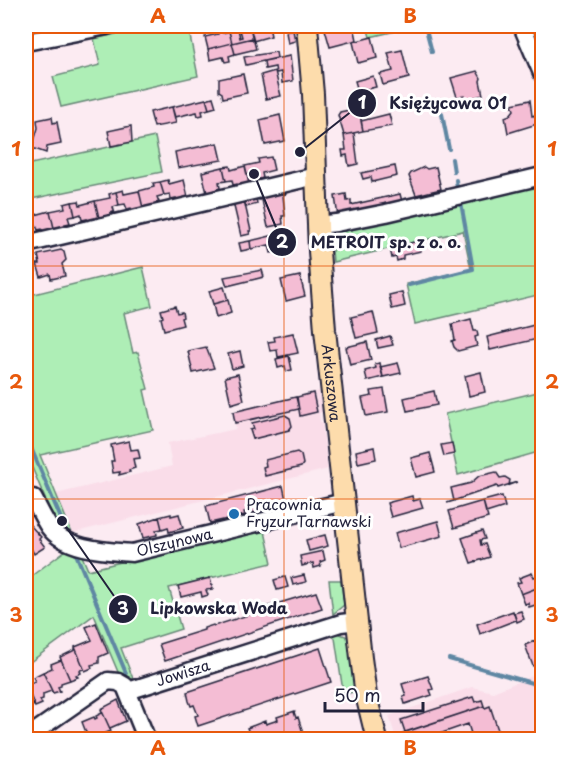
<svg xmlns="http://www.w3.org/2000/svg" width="568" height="765" font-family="'Playpen Sans',sans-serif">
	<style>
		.built { fill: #fadde9 }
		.green { fill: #aeeeb6; stroke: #688878; stroke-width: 1.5 }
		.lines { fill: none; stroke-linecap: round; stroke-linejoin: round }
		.stream { stroke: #5f87a3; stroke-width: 4 }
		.building { fill: #f4bdd4; stroke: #22223b; stroke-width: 1.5 }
		.minor-casing { stroke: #22223b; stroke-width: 21 }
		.major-casing { stroke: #22223b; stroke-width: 24 }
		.path { stroke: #22223b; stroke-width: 2; stroke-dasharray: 4.5 4.5; stroke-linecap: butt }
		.minor { stroke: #fff; stroke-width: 16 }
		.major { stroke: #fddcac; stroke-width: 20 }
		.grid { fill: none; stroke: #e8590c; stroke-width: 1.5; stroke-opacity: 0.55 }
		.poi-dot { fill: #1f6fb2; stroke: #fff; stroke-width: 2 }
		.labels { text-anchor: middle; stroke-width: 6; stroke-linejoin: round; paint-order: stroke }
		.street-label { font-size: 15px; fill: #22223b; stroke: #fff }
		.poi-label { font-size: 15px; fill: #22223b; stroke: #fff; text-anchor: start }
		.leader { fill: none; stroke: #22223b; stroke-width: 2 }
		.callout-dot { fill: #22223b; stroke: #fff; stroke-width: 2 }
		.mark-label { font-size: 18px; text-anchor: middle; font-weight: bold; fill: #fff }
		.callout-label { font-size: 16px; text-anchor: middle; font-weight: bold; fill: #22223b; stroke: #fff; stroke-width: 6; stroke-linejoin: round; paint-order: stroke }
		.neatline { fill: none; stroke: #e8590c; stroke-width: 2 }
		.grid-label { font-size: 20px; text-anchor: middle; font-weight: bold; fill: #e8590c }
	</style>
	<rect width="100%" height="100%" fill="#fcebf2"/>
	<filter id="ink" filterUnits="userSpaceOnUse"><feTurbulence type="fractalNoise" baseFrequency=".0167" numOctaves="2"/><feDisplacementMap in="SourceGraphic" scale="12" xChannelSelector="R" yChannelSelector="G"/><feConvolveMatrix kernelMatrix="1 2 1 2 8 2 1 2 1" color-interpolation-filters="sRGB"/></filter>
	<g filter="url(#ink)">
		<path class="built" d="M319 391 322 412 319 413 320 422H322L328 469 72 533 56 494 172 466 168 443 236 429 233 412Z
			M542 672V739H393L392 736 395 735 389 716 472 687 493 692Z"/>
		<path class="green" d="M151 26H188L198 76 61 107 53 77 100 65 94 39Z
			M367 26H417L370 37Z
			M155 137 162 172 26 200V165Z
			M542 179V294L415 324 406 284 471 269 463 231 333 262 330 227Z
			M143 267 152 306 124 313 133 353 138 352 148 389 144 390 153 430 40 455 72 533 54 520 26 453V296Z
			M542 391V451L458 475 445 414Z
			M264 527 272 563 169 588 181 629 121 648 134 681 121 679 94 615 26 665V580L66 550 82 556 88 570Z
			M329 580H341L344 605 333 614Z
			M335 632 348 637 355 692 347 693 345 690 343 691 335 638 330 635Z"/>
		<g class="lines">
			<path class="stream" d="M426 29 432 52
				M442 114 449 149
				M452 159 454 172
				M456 180 457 188
				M409 285 473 269 461 203
				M26 436 62 521
				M76 554 126 673
				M449 659 542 686"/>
		</g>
		<path class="building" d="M239 26H250L253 38 232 43 229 31 238 29 240 38 242 37Z
			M250 26H269L271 36 253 41Z
			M324 26H354L357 40 330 47Z
			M222 29 223 33 229 31 232 43 208 49 205 37 218 34 217 31Z
			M293 30 295 41 288 43 286 32Z
			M372 37 377 58 358 63 353 42Z
			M253 38 256 49 235 54 232 43Z
			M232 43 235 54 229 56 230 61 225 62 223 57 210 60 208 49Z
			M402 50 409 78 383 85 380 74 393 71 388 53Z
			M276 52 277 58 246 65 244 57Z
			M290 56 293 81 282 83 281 72 276 73 275 67 265 69 264 61Z
			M275 71 281 96 266 99 261 75Z
			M477 71 481 78 480 81 483 95 465 100 464 96 457 97 451 78Z
			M243 74 247 93 223 98 222 93 219 91V79Z
			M373 76 376 87 358 91 355 81Z
			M213 97 216 107 209 109 206 99Z
			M206 99 209 109 202 111 203 115 198 116 197 112 175 117 172 107Z
			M530 100 532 116 535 115 537 124 508 133 505 117 510 115 514 110 512 104Z
			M172 107 176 123 154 127 150 112Z
			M359 108 363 131 344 135 338 115 340 112Z
			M389 114 392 126 363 131 361 121Z
			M280 115 285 141 265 145 260 120Z
			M52 117 53 123 57 122 61 144 47 147 46 153 32 148 38 128 37 120Z
			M131 126 132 142 111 146 108 131Z
			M354 133 358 164 349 166 347 155 343 156 342 150H346L344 135Z
			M218 143 222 160 178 168 175 152Z
			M271 157 274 170 262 173 263 178 259 179V181L249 184 245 166 259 163 258 159Z
			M230 166 231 170 245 166 249 184 238 186 237 184 233 185 232 180 226 181 223 167Z
			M395 166 397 176 372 182 371 177 363 179 361 173Z
			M223 167 226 181 219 182 220 188 207 193 202 172Z
			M424 167 427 169 436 167 441 189 416 195 409 176 411 173Z
			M168 180 169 184 184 180 188 197 176 200V198L171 199 170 194 164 195 160 182Z
			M160 182 164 195 157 197 159 202 154 203V205L143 208 139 191 154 187 153 183Z
			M123 190 124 194 139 191 143 208 132 210 131 208 127 209 125 204 119 205 116 192Z
			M285 191 286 194 283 195 285 216H282L283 224 268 227 262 200H259L258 197Z
			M116 192 119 205 113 207 115 214 113 212 110 213V215L99 218 95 201 110 198 109 194Z
			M346 194 347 201 351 200V205L400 194 403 205 338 217 335 196Z
			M256 197 257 204 246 207 244 200Z
			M244 200 251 231H249L250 234 241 236 233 202Z
			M79 201 80 205 95 201 99 218 87 221V219L82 220 81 214 75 216 72 202Z
			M72 202 75 216 68 217 70 223 65 224 66 226 54 228 50 211 65 208 64 204Z
			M34 211 35 215 50 211 54 228 43 231 42 229 38 230 36 225 30 226 27 213Z
			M283 233 287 250 271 253 269 245 251 249 250 241Z
			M250 241 251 249 241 251 239 243Z
			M418 241 421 251 403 255V259L397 261 396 257 392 258 390 248Z
			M61 250 64 252 66 260 62 264 65 276 51 279 50 274 41 277 37 264H40L38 255Z
			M262 270 264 277 227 286 224 277Z
			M300 276 305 296 286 301 281 280Z
			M224 287 228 300 213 304 209 291Z
			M402 292 405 306 392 309 389 295Z
			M228 300 231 313 216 318 213 304Z
			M175 306 177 313 182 312 183 317 181 318 183 325 164 330 161 318 163 317 161 310Z
			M373 312 378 333 356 338 351 317Z
			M471 319 474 331H477L478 336 475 337 477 346 458 351 454 347 452 341 455 340 452 324Z
			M542 323V338L490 350 487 337Z
			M293 333 298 353 278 357 277 350 270 351 268 342 275 341 274 337Z
			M390 336 393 345 378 348 376 340Z
			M367 342 371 360 350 365 346 347Z
			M206 347 214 368 193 373 188 351Z
			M240 351 243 366 232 369 228 354Z
			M289 356 292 370 286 371 285 366 278 368 276 359Z
			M380 363 383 377 367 381 365 371 376 368 375 364Z
			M398 363 401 373 383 377 380 367Z
			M481 372 485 392 469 396 465 376Z
			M238 374 244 400 231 404 225 377Z
			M384 389 388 412 366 416 362 398 372 396 371 391Z
			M434 391 437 405 407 411 404 398Z
			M313 393 317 412 300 416 297 397Z
			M296 397 299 409 235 423 233 412Z
			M285 415 290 418 292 426 289 430 253 439 250 430 254 429 252 423Z
			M129 441 131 450 138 449 140 458 133 459 135 468 129 470 130 472 119 475 120 472 113 473 111 461H114L111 445Z
			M452 443 454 454 444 456 441 445Z
			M374 447 376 459 358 463 356 451Z
			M297 452 301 455 303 464 301 467 265 476 263 467 266 466 265 460Z
			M430 453 435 472 416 477 411 458Z
			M496 472 500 478 505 477 510 480 509 485 517 482 498 488 497 486 447 503 454 501 451 488 471 483 479 476Z
			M283 486 287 504 252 513V510L244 512 245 515 210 523 206 506Z
			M412 496 413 501 420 499 423 508 391 517 387 503Z
			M502 496 505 507 486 513 483 501Z
			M483 501 488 518 454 528 449 511Z
			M171 514V516L179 514 183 528 169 532 168 527 162 529 159 517Z
			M159 517 162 529 156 530 157 535 143 538 139 524Z
			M438 521 442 536 399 548 395 533Z
			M30 525 41 537 39 539 45 547 34 554 32 550 26 554V528Z
			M482 531 485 539 480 540 481 545 485 544 490 557 471 563 462 538Z
			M325 535 328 546 309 551 306 540Z
			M323 551 325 560 320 562 321 566 314 568 313 563 302 566 300 556Z
			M532 573 534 577 542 574V586L521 594 517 583 521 582 519 578Z
			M304 575 306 582 293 585 291 578Z
			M285 577 288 587 277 590 274 580Z
			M210 578 213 589 206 590 208 595 202 597 201 592 181 597 178 586Z
			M542 586V603L529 607 528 603 525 604 521 594Z
			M316 592 322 608 165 661 159 644 204 630V628L213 625 214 626 267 609 266 607Z
			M513 611 516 620 480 634 477 624Z
			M521 611 524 619 517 622 514 613Z
			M96 623 108 653 99 657V663L91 665 92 668 85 671 75 647 92 640 86 627Z
			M537 640 541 650H542V662L533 666 525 645Z
			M75 647 85 671 84 669 80 670 81 673 76 675 78 677 70 680 60 657 75 650Z
			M320 648 331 682 198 726 195 716 198 715 194 705 191 706 189 701 187 692Z
			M60 657 70 680 61 683V686L58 687 60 691 53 693 43 672 52 668 51 664 61 660Z
			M43 672 53 693 51 691 43 694V699L40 700 42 704 35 707 26 685 35 681 33 677Z
			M428 676 433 689 430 690 432 695 405 704 403 697 406 696 402 684Z
			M26 685 35 707 33 705 29 707 31 709 26 711 27 714 26 715Z
			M473 697 475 702 482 700 484 706 405 732 401 720Z
			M118 700 126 721 110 728 111 731 101 709Z
			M484 706 485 708 490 706 499 733 481 740H473L468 724 422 740H405L403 733Z
			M101 709 111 731 101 735 102 737 97 739 96 737 89 740 82 722 94 717 95 719 97 718 96 716 102 713Z
			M295 711 294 712 296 718 298 717 303 733 285 740H273L272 736 263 740H252L247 728 265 721 266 724 278 720 277 717Z"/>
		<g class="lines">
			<g class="minor-casing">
				<g id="minor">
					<path d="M522 26 542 73"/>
					<path d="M26 42 107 26"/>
					<path d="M318 225 336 223 386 213 542 176"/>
					<path d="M26 244 316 176"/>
					<path id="s1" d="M26 501 33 498C38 507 43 518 49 527 66 550 106 551 132 553L344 502"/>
					<path id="s2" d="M128 691 341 623 358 621"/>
					<path d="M26 738 108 681 118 682 125 686 147 740"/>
				</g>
			</g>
			<g class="major-casing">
				<g id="major">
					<path id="s3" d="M307 26 313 94 319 251 325 330 361 658 366 695 377 740"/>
				</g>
			</g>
			<path class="path" d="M341 699V694L351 693"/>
			<use href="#minor" class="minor"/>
			<use href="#major" class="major"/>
		</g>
	</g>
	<path class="grid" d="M284 26V740M26 266H542M26 499H542"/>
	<circle class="poi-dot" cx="234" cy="514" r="6"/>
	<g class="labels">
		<g class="street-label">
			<text dy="5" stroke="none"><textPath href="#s3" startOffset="358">Arkuszowa</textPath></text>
			<text dy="5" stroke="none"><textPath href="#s1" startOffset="174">Olszynowa</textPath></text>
			<text dy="5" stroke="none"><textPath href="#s2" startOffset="58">Jowisza</textPath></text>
		</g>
		<g class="poi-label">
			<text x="246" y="510">Pracownia<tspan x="246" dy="17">Fryzur Tarnawski</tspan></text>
		</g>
	</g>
	<path class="leader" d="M300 152L362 103M254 174L282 242M62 521L123 609"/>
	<g class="callout-dot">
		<circle cx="300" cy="152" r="6"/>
		<circle cx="254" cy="174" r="6"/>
		<circle cx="62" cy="521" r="6"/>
		<circle cx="362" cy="103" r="15"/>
		<circle cx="282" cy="242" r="15"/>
		<circle cx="123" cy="609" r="15"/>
	</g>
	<g class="mark-label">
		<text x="362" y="109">1</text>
		<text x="282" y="248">2</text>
		<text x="123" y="615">3</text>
	</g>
	<g class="callout-label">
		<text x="448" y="109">Księżycowa 01</text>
		<text x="386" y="248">METROIT sp. z o. o.</text>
		<text x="219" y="614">Lipkowska Woda</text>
	</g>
	<rect width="568" height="765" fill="none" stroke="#fff" stroke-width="66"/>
	<path d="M325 702v9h98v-9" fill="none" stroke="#22223b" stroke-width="3"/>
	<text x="334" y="702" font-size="18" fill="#22223b" stroke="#ffffff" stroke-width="4.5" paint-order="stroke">50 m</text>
	<rect x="33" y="33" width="502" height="699" class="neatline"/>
	<g class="grid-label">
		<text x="158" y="23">A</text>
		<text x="410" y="23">B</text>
		<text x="16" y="156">1</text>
		<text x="552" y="156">1</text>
		<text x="16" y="389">2</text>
		<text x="552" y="389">2</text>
		<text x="16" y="622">3</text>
		<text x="552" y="622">3</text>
		<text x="158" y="755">A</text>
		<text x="410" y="755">B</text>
	</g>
</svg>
